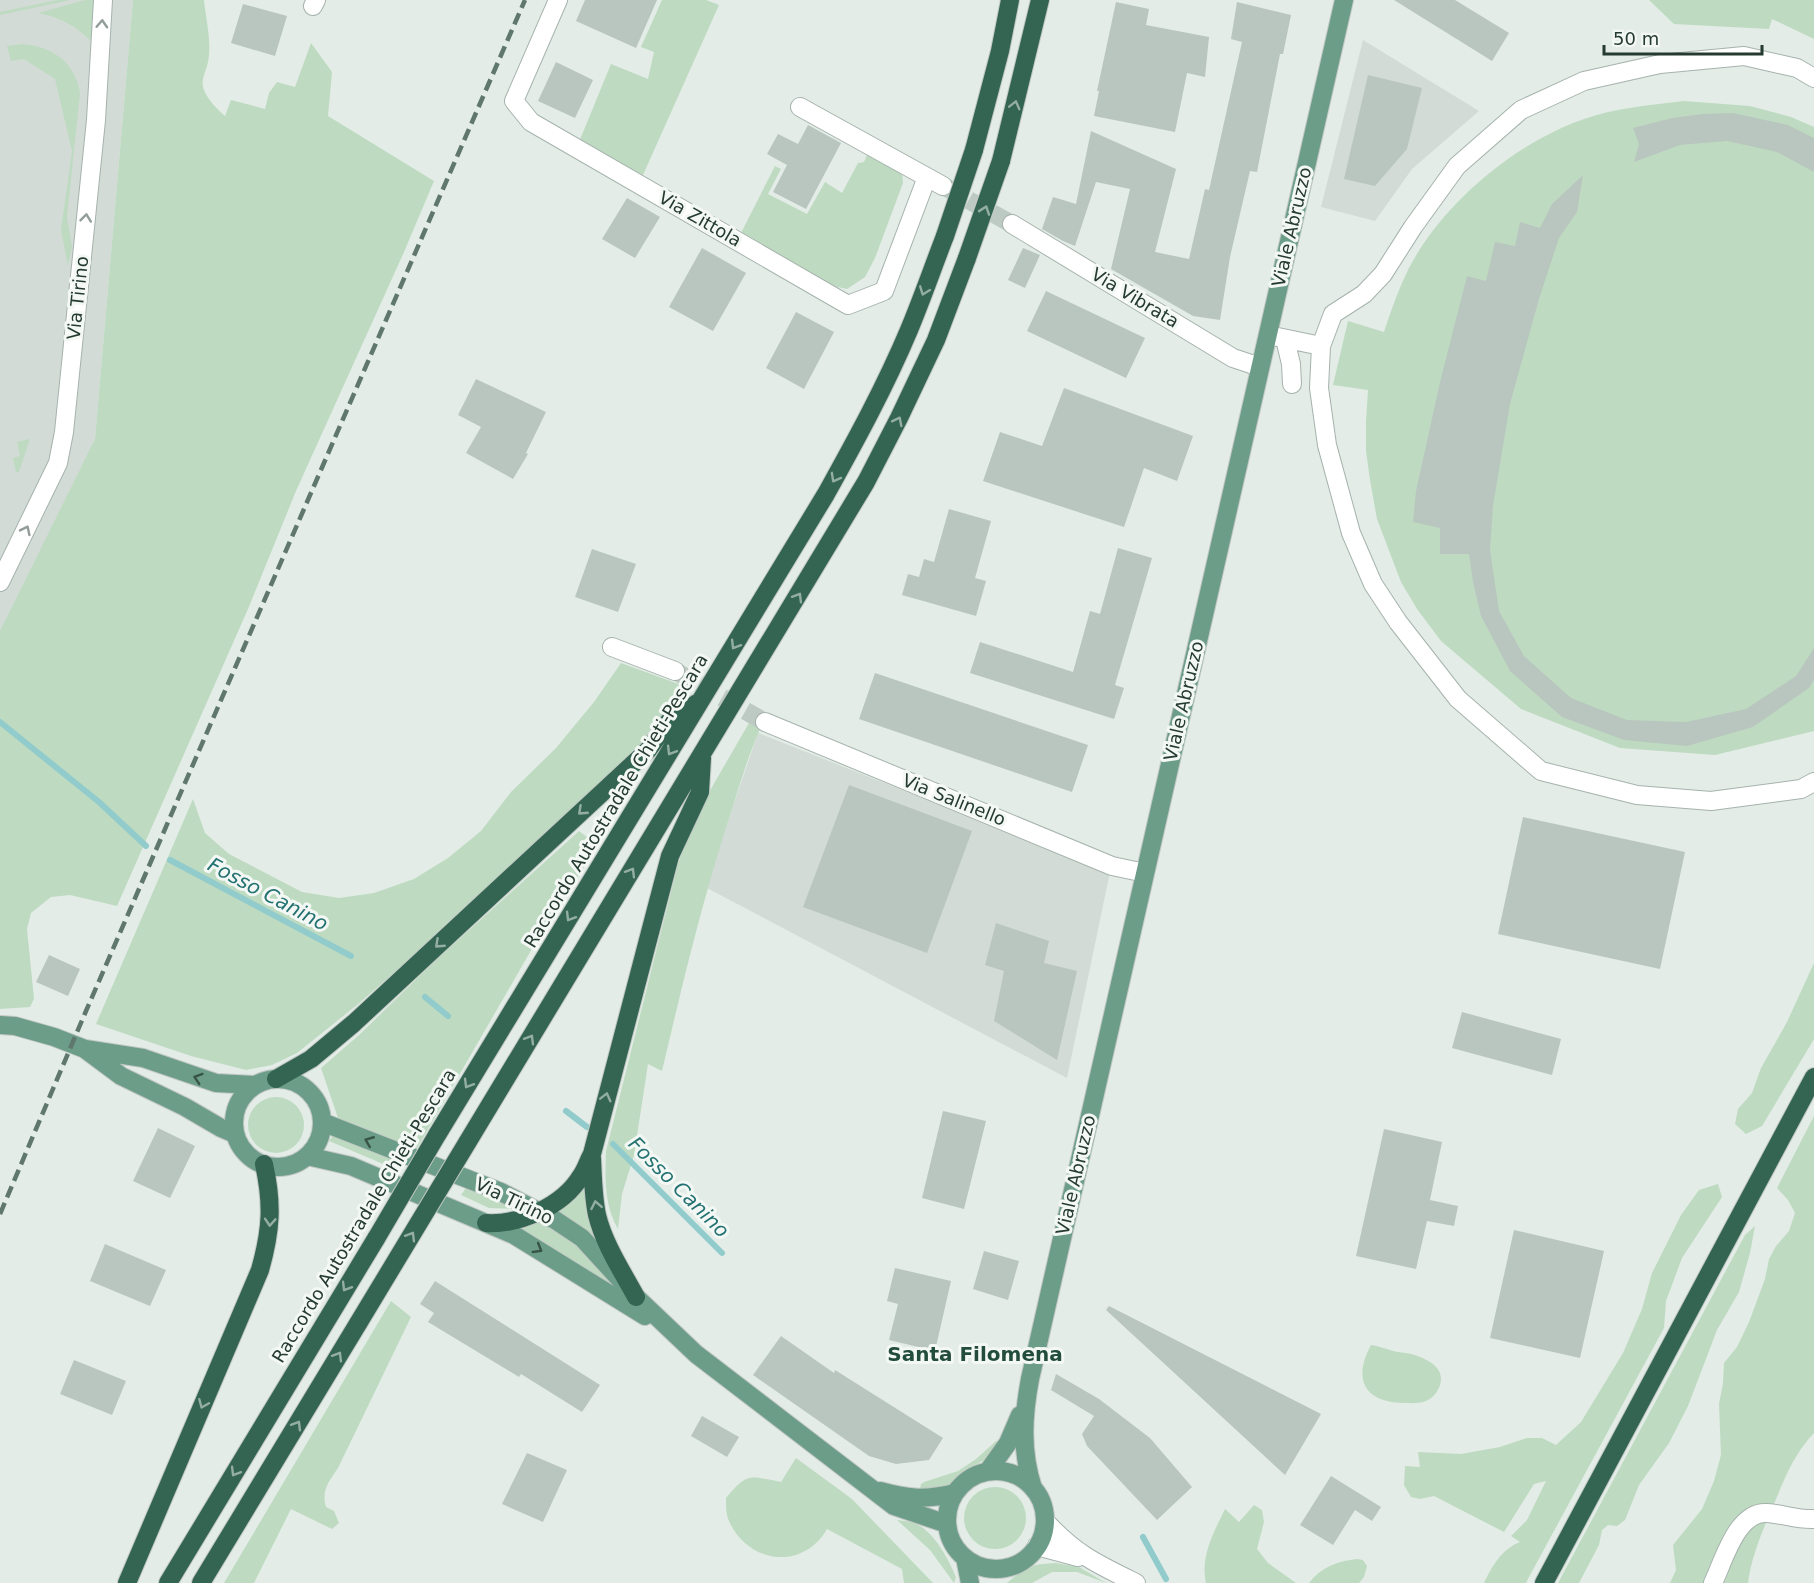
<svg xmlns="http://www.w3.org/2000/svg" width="1814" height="1583" font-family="'DejaVu Sans',sans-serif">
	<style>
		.built { fill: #d2dbd5 }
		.green { fill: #bedbc1 }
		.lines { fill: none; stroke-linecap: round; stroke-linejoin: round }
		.stream { stroke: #91cbcb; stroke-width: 6 }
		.building { fill: #b9c6bf }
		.minor-tunnel { stroke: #bdc9c3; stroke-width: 18; stroke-dasharray: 18 9; stroke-linecap: butt }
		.minor-casing { stroke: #a6b3ad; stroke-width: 20 }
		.major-casing { stroke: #c2c8c5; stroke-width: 20 }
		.highway-casing { stroke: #c2c8c5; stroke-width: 20 }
		.minor { stroke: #fff; stroke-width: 18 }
		.major { stroke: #6c9d88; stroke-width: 18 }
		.highway { stroke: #336552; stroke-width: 18 }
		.rail { stroke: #5f776d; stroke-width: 4.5; stroke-dasharray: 12 6; stroke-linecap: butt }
		.highway-bridge-casing { stroke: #c2c8c5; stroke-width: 20; stroke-linecap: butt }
		.highway-bridge { stroke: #336552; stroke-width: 18 }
		.oneway { stroke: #929d98 }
		.oneway2 { stroke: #94aea4 }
		.oneway3 { stroke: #375447 }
		.labels { text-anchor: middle; stroke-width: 6; stroke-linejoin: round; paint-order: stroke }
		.street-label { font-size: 18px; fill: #253b31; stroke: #f4f8f5 }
		.water-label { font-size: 20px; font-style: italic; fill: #247272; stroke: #f4f8f5 }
		.neighbourhood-label { font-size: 20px; font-weight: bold; fill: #224c3b; stroke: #f4f8f5 }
	</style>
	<rect width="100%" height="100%" fill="#e3ece7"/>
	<path class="built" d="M0 0H133L95 439 0 673Z
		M1363 40 1479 111 1412 169 1375 221 1321 207Z
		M758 733 1110 872 1067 1078 707 888 717 853Z"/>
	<path class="green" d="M58 0H70L0 15V12Z
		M85 0H96L92 42C76 26 60 17 38 13Z
		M133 0H204C206 21 212 41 208 62 206 72 200 80 204 90 208 100 217 109 225 116L231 100 265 109 269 93 277 82 295 87 311 43 332 72 328 116 434 181 404 252 296 491 248 609 117 906 70 895 51 897 31 913 27 929 34 999 30 1007 0 1009V631L95 439Z
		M662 0H706L719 5 643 175 579 142 611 64 648 79 654 52 641 47Z
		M1649 0H1814V39L1772 19 1769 29 1674 24Z
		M23 44C53 47 75 62 80 93L67 217 72 247 68 266 61 230 72 151 55 79 24 59 11 61 7 46Z
		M1684 101 1750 106 1791 117 1814 127V731L1715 755 1620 748 1521 709 1441 641 1417 609 1401 582 1377 519 1370 480 1366 451V421L1368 390 1333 385 1348 321 1384 332C1391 310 1399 288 1409 268 1443 203 1515 143 1584 119 1615 108 1651 105 1684 101Z
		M868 153 902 173 903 183 875 258 865 277 847 289C810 283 772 252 741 233L775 166 781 169 768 194 807 214 825 182 842 193 858 163 864 162Z
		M30 439 19 472H16L13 458 20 456 17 442Z
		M621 663 684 686 668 713 627 760 455 919 357 1005 297 1053 272 1065 246 1070 191 1056 96 1024 193 799 205 833 229 854 302 892 339 898 374 893 414 879 448 858 481 831 511 792 556 748 594 702Z
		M749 723 760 729C749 754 741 780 733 806 704 893 683 982 662 1071L648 1064 634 1155 622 1194 618 1229C604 1206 605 1177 606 1151L678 864 697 813Z
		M579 831 598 845 533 947 416 1150 338 1118 321 1068 359 1035 437 959Z
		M1814 963V1039L1762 1126 1746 1134 1735 1124 1738 1109 1752 1093 1761 1068 1787 1022Z
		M248 1125a28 28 0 1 1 56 0a28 28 0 1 1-56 0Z
		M1814 1116V1433C1792 1456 1783 1483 1771 1511 1761 1534 1751 1559 1748 1583H1670L1676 1570 1673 1545 1702 1509 1714 1481 1721 1455 1719 1404 1723 1383 1724 1363 1737 1347 1749 1322 1765 1279 1769 1259 1776 1246 1789 1231 1795 1213 1788 1200 1777 1188Z
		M335 1133 401 1159 395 1169 329 1141Z
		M1718 1184 1722 1197 1682 1258 1666 1301 1664 1328 1529 1577 1526 1583H1484C1492 1566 1502 1549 1520 1542L1511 1536 1527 1520 1546 1481 1534 1484 1504 1532 1434 1496 1420 1499 1411 1497 1404 1485 1405 1466 1420 1467 1418 1452 1461 1454 1500 1447 1527 1438H1542L1556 1445 1581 1422 1623 1353 1642 1309 1652 1273 1681 1215 1699 1190Z
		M468 1185 519 1209 489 1208 461 1195Z
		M585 1187 598 1240 557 1211Z
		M541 1220 578 1245 637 1302 518 1230Z
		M1755 1226 1750 1253 1739 1292 1717 1330 1688 1406 1669 1443 1639 1485 1625 1520 1617 1526 1608 1525 1602 1530 1599 1545 1579 1583H1558L1745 1235Z
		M391 1301 411 1317 338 1468C329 1481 321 1491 326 1507L334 1511 339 1523 332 1529 291 1509 254 1583H224Z
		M1371 1345C1379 1346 1386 1349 1393 1351 1402 1353 1412 1353 1420 1357 1425 1359 1433 1363 1436 1367 1447 1378 1438 1396 1426 1401 1419 1404 1410 1403 1403 1403 1363 1402 1353 1378 1371 1345Z
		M996 1441 999 1442 987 1459 964 1470 947 1488 920 1489 921 1484 924 1482 958 1471 976 1459Z
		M796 1458 852 1499 933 1583H904L902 1569 827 1529C803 1571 748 1564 729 1521 726 1515 726 1506 726 1498 748 1472 749 1476 781 1482Z
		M964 1518a31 31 0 1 1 62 0a31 31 0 1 1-62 0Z
		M1254 1505 1262 1510 1264 1522 1257 1549 1268 1563 1296 1583H1206C1200 1556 1214 1532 1225 1509L1239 1522Z
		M897 1520C902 1521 907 1521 912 1522 933 1529 948 1558 956 1577L954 1583 930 1550Z
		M1357 1559 1363 1560 1367 1566 1364 1577 1359 1583H1309C1321 1567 1338 1561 1357 1559Z
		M1056 1563 1079 1567 1106 1583 1077 1572H1052L1032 1583H1007C1026 1567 1031 1564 1056 1563Z"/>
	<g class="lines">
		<path class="stream" d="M0 722 99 802 146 846
			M170 860 351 956
			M425 997 448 1016
			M566 1111 587 1127
			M613 1144 722 1253
			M1143 1537 1166 1579"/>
	</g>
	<path class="building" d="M585 0H657L636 48 576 21Z
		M1394 0H1455L1509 33 1492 61Z
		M1116 2 1149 9 1146 25 1209 37 1205 77 1187 73 1175 132 1094 116 1099 91H1097Z
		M1237 2 1291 15 1283 54H1280L1257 172 1250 171 1230 257 1220 320 1193 316 1111 269 1130 189 1096 182 1075 246 1063 241 1042 229 1053 197 1076 204 1091 131 1176 169 1155 252 1189 259 1205 189 1209 190 1242 42 1231 39Z
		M243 4 287 16 275 56 231 43Z
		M556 62 593 80 575 118 538 101Z
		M1368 75 1422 88 1407 149 1375 186 1344 179Z
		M1733 113 1788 125 1814 138V172L1777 152 1727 141 1680 145 1634 162 1639 144 1633 128 1672 118 1702 114Z
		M808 125 841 143 806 209 773 192 787 165 767 154 778 134 798 144Z
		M1583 175 1577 212 1559 238 1539 299 1510 404 1493 506 1490 550 1499 611 1524 656 1571 698 1627 720 1686 722 1746 709 1796 676 1814 648V680L1809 688 1753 727 1687 746 1624 740 1562 717 1510 671 1481 616 1473 582 1469 554H1440V528L1413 522 1416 491 1440 382 1467 276 1486 281 1495 242 1515 246 1520 222 1540 228 1552 204Z
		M627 198 660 217 635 258 602 239Z
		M702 248 746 273 713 331 669 307Z
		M1023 248 1040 255 1025 288 1008 280Z
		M1046 291 1145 338 1126 378 1027 331Z
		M796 312 834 332 804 389 766 368Z
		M476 379 546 412 526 453 528 454 513 479 466 453 481 427 458 415Z
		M1064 388 1193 436 1177 481 1144 468 1124 527 983 481 1000 432 1042 446Z
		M949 509 991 521 975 578 986 581 976 616 902 595 908 574 919 577 924 559 934 562Z
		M1118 548 1152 558 1115 685 1124 688 1114 719 970 673 980 642 1073 672 1090 611 1100 614Z
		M592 549 636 564 618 612 575 597Z
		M875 673 1088 745 1072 792 859 719Z
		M849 785 972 831 927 953 803 907Z
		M1523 817 1685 852 1660 969 1498 934Z
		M996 923 1049 941 1044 963 1077 971 1057 1060 994 1021 1004 971 985 965Z
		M49 955 80 969 68 996 36 982Z
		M1462 1012 1561 1039 1552 1075 1452 1048Z
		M943 1111 986 1121 964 1209 922 1198Z
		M158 1128 195 1146 170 1198 133 1181Z
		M1384 1129 1442 1142 1430 1200 1458 1206 1454 1226 1427 1221 1416 1269 1356 1256Z
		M1514 1230 1604 1251 1580 1358 1490 1338Z
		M105 1244 166 1270 150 1306 90 1281Z
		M984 1251 1019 1261 1008 1300 973 1289Z
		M895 1268 951 1281 935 1351 889 1340 898 1304 887 1301Z
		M435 1281 600 1385 582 1412 521 1374 519 1377 428 1322 434 1313 420 1304Z
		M1109 1306 1321 1414 1285 1475 1106 1310Z
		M781 1336 834 1373 835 1370 943 1438 929 1460 896 1464 869 1456 753 1375Z
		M74 1360 126 1381 112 1415 60 1394Z
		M1056 1374 1099 1399 1150 1438 1192 1487 1157 1520 1087 1446 1082 1434 1094 1416 1051 1390Z
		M702 1416 739 1437 727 1457 691 1436Z
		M527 1453 567 1470 543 1522 502 1504Z
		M1331 1476 1381 1507 1372 1521 1355 1510 1333 1545 1300 1525Z"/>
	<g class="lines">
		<path class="minor-tunnel" d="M945 187 1012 224
			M675 671 765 722"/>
		<g class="minor-casing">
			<path id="minor" d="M558 0 514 101 531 122 848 305 884 291 927 177
				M313 6 316 0
				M1814 78 1797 68 1744 56 1660 64 1584 81 1521 110 1457 166 1413 227 1383 274 1364 294 1333 314 1321 346 1319 388 1327 445 1351 533 1373 584 1398 622 1458 699 1541 771 1637 795 1711 801 1801 789 1814 782
				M800 107 943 186
				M1012 224 1233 358 1260 367
				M1268 335 1321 346
				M1285 339 1291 364 1292 384
				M0 582 58 463 64 432 96 120 103 0
				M612 647 675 671
				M765 722 1112 866 1145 873
				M1045 1521C1075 1554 1097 1564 1136 1583
				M1037 1546 1078 1557
				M1713 1583C1724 1560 1737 1511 1767 1513 1783 1514 1798 1520 1814 1519"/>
		</g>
		<g class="major-casing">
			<path id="major" d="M0 1025 15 1026 54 1037 85 1049 143 1058 216 1083 255 1085
				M86 1050 121 1076 185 1107 221 1128 235 1134
				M234 1123a44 44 0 1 1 88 0a44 44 0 1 1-88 0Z
				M322 1122 501 1192 555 1220 582 1238 636 1297 696 1354 894 1506 947 1524
				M307 1156 351 1166 514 1235 645 1316
				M988 1471 1008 1443 1020 1415
				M947 1520a49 49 0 1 1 98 0a49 49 0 1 1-98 0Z
				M1033 1488C1021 1452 1023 1416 1030 1379L1344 0
				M880 1491C909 1499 926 1500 955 1493
				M965 1558 970 1583"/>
		</g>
		<g class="highway-casing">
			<path id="highway" d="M974 150 1000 51 1010 0
				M1001 161 1040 0
				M276 1079 311 1059 354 1023 648 750 670 720 697 703
				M437 1135 826 494C856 440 885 387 909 330 922 299 933 267 945 236
				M467 1143 866 482 899 418 936 340 967 258
				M592 1158C593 1177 593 1196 597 1215 604 1244 622 1271 636 1297
				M486 1223C520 1225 563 1206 581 1176 586 1169 588 1161 592 1154L670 856 700 792 702 758
				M127 1583 260 1270C271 1231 273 1205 264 1164
				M168 1583 377 1237
				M201 1583 359 1322
				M1544 1583 1814 1077"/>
		</g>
		<use href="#minor" class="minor"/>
		<use href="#major" class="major"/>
		<use href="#highway" class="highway"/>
		<path class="rail" d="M0 1214 86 1011 525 0"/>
		<g class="highway-bridge-casing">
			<path id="highway-bridge" d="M945 236 974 150
				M967 258 1001 161
				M377 1237 437 1135
				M359 1322 467 1143"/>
		</g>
		<use href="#highway-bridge" class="highway-bridge"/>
	</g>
	<defs><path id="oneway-chevron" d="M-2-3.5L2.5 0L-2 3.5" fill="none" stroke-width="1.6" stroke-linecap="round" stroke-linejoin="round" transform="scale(1.5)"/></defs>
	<g class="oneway">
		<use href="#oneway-chevron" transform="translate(102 24) rotate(-87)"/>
		<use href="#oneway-chevron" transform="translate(86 218) rotate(-84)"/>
		<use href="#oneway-chevron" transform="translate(26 530) rotate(-64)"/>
	</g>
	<g class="oneway2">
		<use href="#oneway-chevron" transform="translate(1015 105) rotate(-76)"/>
		<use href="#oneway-chevron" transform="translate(985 210) rotate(-71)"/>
		<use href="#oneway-chevron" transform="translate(924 291) rotate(111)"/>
		<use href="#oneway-chevron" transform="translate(898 421) rotate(-63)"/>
		<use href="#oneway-chevron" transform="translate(835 478) rotate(119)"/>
		<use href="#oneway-chevron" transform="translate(798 597) rotate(-59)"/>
		<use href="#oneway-chevron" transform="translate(735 645) rotate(121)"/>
		<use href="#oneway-chevron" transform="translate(671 751) rotate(121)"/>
		<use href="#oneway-chevron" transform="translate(582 811) rotate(137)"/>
		<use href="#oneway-chevron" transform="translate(631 872) rotate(-59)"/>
		<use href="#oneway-chevron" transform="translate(570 917) rotate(121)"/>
		<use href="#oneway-chevron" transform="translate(439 944) rotate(137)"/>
		<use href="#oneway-chevron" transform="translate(530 1039) rotate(-59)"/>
		<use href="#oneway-chevron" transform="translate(468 1084) rotate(121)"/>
		<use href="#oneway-chevron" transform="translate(606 1097) rotate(-76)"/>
		<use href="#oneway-chevron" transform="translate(596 1205) rotate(-101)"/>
		<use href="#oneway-chevron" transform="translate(270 1222) rotate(94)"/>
		<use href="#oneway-chevron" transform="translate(411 1236) rotate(-59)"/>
		<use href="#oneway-chevron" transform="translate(346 1287) rotate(121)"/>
		<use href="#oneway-chevron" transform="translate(338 1356) rotate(-59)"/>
		<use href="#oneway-chevron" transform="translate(203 1404) rotate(113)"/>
		<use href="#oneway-chevron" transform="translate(297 1425) rotate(-59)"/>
		<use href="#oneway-chevron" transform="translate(235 1472) rotate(121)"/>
	</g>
	<g class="oneway3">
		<use href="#oneway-chevron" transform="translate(198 1078) rotate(-162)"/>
		<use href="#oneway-chevron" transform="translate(369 1141) rotate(-158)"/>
		<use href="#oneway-chevron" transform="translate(538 1249) rotate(31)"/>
	</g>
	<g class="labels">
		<g class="street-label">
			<text transform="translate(700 219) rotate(30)" y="6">Via Zittola</text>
			<text transform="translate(1292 227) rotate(-77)" y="6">Viale Abruzzo</text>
			<text transform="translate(78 298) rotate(-84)" y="6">Via Tirino</text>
			<text transform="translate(1135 298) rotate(31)" y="6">Via Vibrata</text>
			<text transform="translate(1184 701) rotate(-77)" y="6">Viale Abruzzo</text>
			<text transform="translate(954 800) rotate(22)" y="6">Via Salinello</text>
			<text transform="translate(616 801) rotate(-59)" y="6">Raccordo Autostradale Chieti-Pescara</text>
			<text transform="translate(1076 1175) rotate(-77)" y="6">Viale Abruzzo</text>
			<text transform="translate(514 1201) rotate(26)" y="6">Via Tirino</text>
			<text transform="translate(364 1216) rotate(-59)" y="6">Raccordo Autostradale Chieti-Pescara</text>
		</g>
		<g class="water-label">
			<text transform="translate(268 894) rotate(28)" y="7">Fosso Canino</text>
			<text transform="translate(679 1187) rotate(45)" y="7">Fosso Canino</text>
		</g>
		<g class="neighbourhood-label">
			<text x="975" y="1361">Santa Filomena</text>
		</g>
	</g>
	<path d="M1604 45v9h158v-9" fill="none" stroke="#253b31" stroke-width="3"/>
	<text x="1613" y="45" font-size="18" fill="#253b31" stroke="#f4f8f5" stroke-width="4.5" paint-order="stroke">50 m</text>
</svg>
